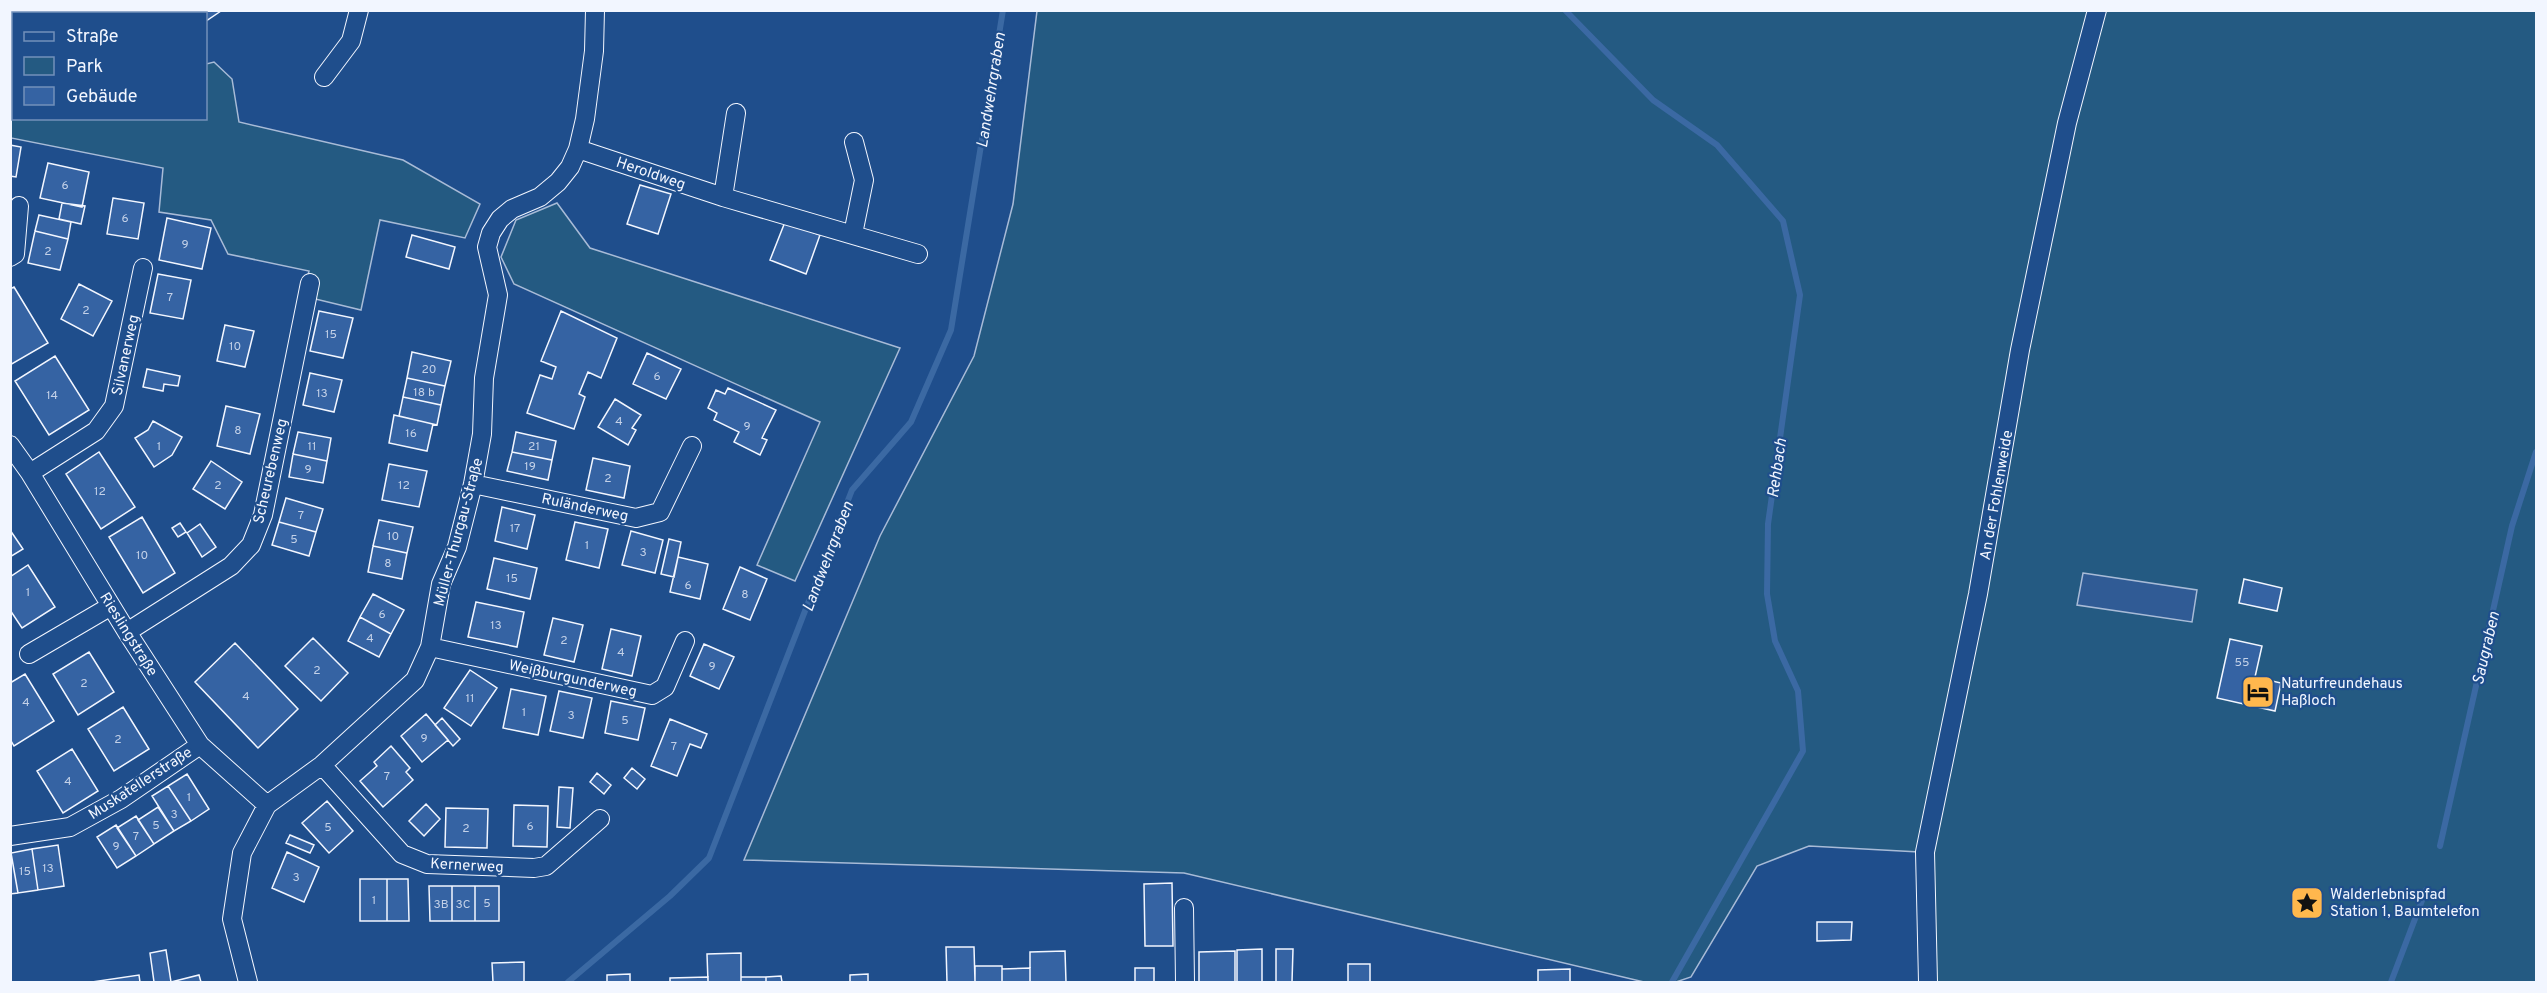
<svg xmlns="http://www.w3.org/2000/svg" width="2547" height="993" font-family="Overpass,sans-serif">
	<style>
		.green { fill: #245a82; stroke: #a8bbd7; stroke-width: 1.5 }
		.parking { fill: #305b95; stroke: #a8bbd7; stroke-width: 1.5 }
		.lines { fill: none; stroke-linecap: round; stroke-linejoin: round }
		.stream { stroke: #3b69a3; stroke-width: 6 }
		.building { fill: #3563a3; stroke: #f2f6ff; stroke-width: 1.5 }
		.minor-casing { stroke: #f2f6ff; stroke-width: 20 }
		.minor { stroke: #1f4e8c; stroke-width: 18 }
		.labels { text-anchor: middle; stroke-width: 4.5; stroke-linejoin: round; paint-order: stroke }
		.number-label { font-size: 12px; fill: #c3d1e8 }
		.street-label { font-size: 15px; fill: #f2f6ff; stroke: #1f4e8c }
		.poi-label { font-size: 15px; fill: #f2f6ff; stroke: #1f4e8c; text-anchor: start }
		.water-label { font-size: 16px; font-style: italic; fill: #f2f6ff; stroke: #1f4e8c }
	</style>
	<rect width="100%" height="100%" fill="#1f4e8c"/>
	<path class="green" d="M1037 11H2536V982H1923L1919 852 1809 846 1757 866 1691 977 1676 982H1644L1184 873 744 860 880 536 974 356 1013 204Z
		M214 62 232 79 239 122 403 160 480 204 465 238 380 220 361 310 303 296 309 271 228 254 211 220 159 212 163 168 11 138 10 90 13 91 14 118H206V64Z
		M557 203 590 248 900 348 795 581 757 565 820 422 514 284 501 257 516 220Z"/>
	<path class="parking" d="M2083 573 2197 590 2192 622 2077 605Z"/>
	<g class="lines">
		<path class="stream" d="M1565 10 1653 100 1717 145 1783 221 1800 295 1768 524 1767 594 1775 641 1798 691 1803 751 1672 982
			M2440 846 2512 526 2536 452
			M568 982 670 896 709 858 852 490 911 422 951 330 1003 10
			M2391 982 2426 890"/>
	</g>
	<path class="building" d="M155 10H220L221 11 206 21V14H157Z
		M10 145 21 147 16 177 10 176Z
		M48 163 89 172 82 207 40 198Z
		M640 185 671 194 658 234 627 224Z
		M113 198 144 203 138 239 107 234Z
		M62 203 85 206 81 224 59 219Z
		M39 215 71 222 68 239 35 231Z
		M167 218 211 228 202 269 159 260Z
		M785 222 820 235 806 274 770 260Z
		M35 231 68 239 60 270 28 263Z
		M412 235 455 247 449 269 406 257Z
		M158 274 191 280 183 319 150 313Z
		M79 284 112 301 93 336 61 319Z
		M14 287 48 343 10 365V289Z
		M319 311 353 318 343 358 310 351Z
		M561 311 617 338 601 378 588 372 579 394 585 397 574 429 527 413 540 375 552 379 556 367 541 361Z
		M225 325 254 331 245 367 217 361Z
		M412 352 451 361 445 386 407 378Z
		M647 353 681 369 666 399 633 384Z
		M55 356 89 410 49 435 15 381Z
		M147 369 180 376 178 386 164 384 163 391 143 387Z
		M310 373 342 380 334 412 303 405Z
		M407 378 445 386 441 405 403 397Z
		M728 388 776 410 762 438 767 440 760 455 734 442 739 432 714 420 717 413 708 408 716 390 725 394Z
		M403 397 441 405 437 425 399 416Z
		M615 399 641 415 632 428 636 430 628 445 598 427Z
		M226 406 260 414 250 454 217 446Z
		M394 415 433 424 427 451 389 443Z
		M153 421 182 437 172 455 154 467 135 438 148 430Z
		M298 432 331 438 327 461 293 454Z
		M516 432 556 441 552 460 512 452Z
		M99 452 135 507 101 529 66 474Z
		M512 452 552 460 548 480 507 471Z
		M293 454 327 461 323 483 289 477Z
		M593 458 630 466 624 498 586 490Z
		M211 461 242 482 225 509 193 489Z
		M389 464 427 471 419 507 382 500Z
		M286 498 323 509 316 532 279 522Z
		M502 507 535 515 527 549 495 541Z
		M142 517 175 573 143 593 109 537Z
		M379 520 413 527 407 553 373 546Z
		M279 522 316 532 309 556 272 545Z
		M575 522 608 529 599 568 566 560Z
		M180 523 186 532 178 537 172 528Z
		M200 524 216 547 202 557 187 533Z
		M10 530 23 549 10 557Z
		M631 531 663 540 655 573 622 565Z
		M669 539 681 542 674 577 661 574Z
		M373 546 407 553 402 579 368 572Z
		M678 557 708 564 700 599 670 592Z
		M494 558 537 568 530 599 487 589Z
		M28 565 55 607 22 628 10 610V577Z
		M740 567 767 579 750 620 723 609Z
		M2244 579 2282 588 2277 611 2239 603Z
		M373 594 404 610 391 634 360 617Z
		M476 602 524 612 517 647 468 637Z
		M360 617 391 634 379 657 348 641Z
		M553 618 583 625 574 662 544 655Z
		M611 629 641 636 632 676 602 669Z
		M313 638 348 673 321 701 285 666Z
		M2230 639 2262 646 2255 677 2281 683 2275 711 2217 698Z
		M235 643 298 709 258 748 195 682Z
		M704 644 734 657 719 689 690 676Z
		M89 652 114 692 78 715 53 674Z
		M470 670 497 688 471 726 444 708Z
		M25 674 54 721 14 746 10 739V683Z
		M511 689 546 696 538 735 503 728Z
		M559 691 592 698 583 738 550 731Z
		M611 701 645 708 638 740 605 733Z
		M123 707 149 749 114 771 88 729Z
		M426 714 448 740 422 762 401 736Z
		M442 718 460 739 453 746 435 725Z
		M670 719 707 734 701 748 690 744 677 776 651 766Z
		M391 746 410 768 406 772 413 780 383 807 360 781 377 766 374 762Z
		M72 749 98 791 63 813 37 771Z
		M632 768 645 779 637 789 624 778Z
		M597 773 611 785 604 794 590 782Z
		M187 774 209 809 191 821 168 786Z
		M168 786 191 821 174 831 152 796Z
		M559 787 573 788 570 828 557 827Z
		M327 801 353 831 329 853 302 823Z
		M426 804 440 819 424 836 409 821Z
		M514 805 548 806 547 847 513 846Z
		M158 807 174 831 154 844 138 820Z
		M446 808 488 809 487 848 445 847Z
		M136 816 154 844 136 856 117 828Z
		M116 825 136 856 117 868 97 837Z
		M290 835 314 845 310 853 286 843Z
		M58 845 64 886 38 890 32 849Z
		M32 849 38 890 18 893 11 853Z
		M287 852 319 867 304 902 272 888Z
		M11 853 18 893 10 894V853Z
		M360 879H387V921H360Z
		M387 879H408L409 921H387Z
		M1172 883 1173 946H1145L1144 884Z
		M429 886H452V921H430Z
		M452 886H475V921H452Z
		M475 886H499V921H475Z
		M1817 922H1852L1851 940 1817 941Z
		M946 947H974L975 982H947Z
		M1262 949V982H1237V950Z
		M1276 949H1293L1292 982H1276Z
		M166 950 171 982H154L150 953Z
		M1065 951 1066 982H1030V952Z
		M1235 951V982H1199V952Z
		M741 953V982H708L707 954Z
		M524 962V982H493L492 963Z
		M1348 964H1370V982H1348Z
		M975 966H1002V982H975Z
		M1030 968V982H1002V969Z
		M1135 968H1154V982H1135Z
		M1570 969V982H1538V970Z
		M630 974V982H607V975Z
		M868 974V982H850V975Z
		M139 975 140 982H92Z
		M199 975 201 982H171Z
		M781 976 782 982H766V977Z
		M708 977V982H670V978Z
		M741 977H766V982H741Z"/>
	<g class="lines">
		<g class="minor-casing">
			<path id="minor" d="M324 77 351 41 359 10
				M578 149 723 197 918 254
				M723 197 736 113
				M853 234 864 180 854 142
				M10 257 15 254 19 206
				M10 445 30 473 127 632 200 745 267 805
				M30 473 96 431 114 406 143 268
				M473 484 636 518 660 512 692 446
				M127 632 231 566 251 545 263 515 310 283
				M430 647 652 695 665 687 685 641
				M29 654 111 606
				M322 765 402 854 427 864 534 868 546 866 600 819
				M10 836 70 827 121 799 200 745
				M1184 908 1185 982
				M248 982 232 919 242 853 267 805 322 765 415 680 430 647 441 584 457 547 473 484 482 434 484 378 498 295 487 247 491 233 500 219 512 209 540 197 558 182 570 167 578 149 585 119 594 51 595 10
				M1928 982 1925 852 1978 594 2020 350 2067 123 2097 10"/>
		</g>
		<use href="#minor" class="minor"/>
	</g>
	<defs>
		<g id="hotel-square" transform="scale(1.725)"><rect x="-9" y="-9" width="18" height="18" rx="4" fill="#ffb74d" stroke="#1f4e8c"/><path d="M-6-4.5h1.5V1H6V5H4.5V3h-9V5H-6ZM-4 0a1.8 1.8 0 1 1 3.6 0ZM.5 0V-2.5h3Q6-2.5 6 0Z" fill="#111"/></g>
		<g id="sight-square" transform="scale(1.725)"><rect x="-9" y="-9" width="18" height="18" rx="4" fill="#ffb74d" stroke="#1f4e8c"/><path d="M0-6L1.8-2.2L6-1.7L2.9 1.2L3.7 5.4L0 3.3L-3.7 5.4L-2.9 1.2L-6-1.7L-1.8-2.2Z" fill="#111"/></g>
	</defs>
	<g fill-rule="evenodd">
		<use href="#hotel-square" x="2258" y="692"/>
		<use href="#sight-square" x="2307" y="903"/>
	</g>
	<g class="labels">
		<g class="number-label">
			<text x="65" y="189">6</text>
			<text x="125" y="222">6</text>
			<text x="185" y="248">9</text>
			<text x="48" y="255">2</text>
			<text x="170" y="301">7</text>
			<text x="86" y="314">2</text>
			<text x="331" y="338">15</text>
			<text x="235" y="350">10</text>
			<text x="429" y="373">20</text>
			<text x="657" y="380">6</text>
			<text x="424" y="396">18 b</text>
			<text x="322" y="397">13</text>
			<text x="52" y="399">14</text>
			<text x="619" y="425">4</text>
			<text x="747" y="430">9</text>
			<text x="238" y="434">8</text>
			<text x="411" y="437">16</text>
			<text x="159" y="450">1</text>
			<text x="312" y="450">11</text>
			<text x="534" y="450">21</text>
			<text x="530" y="470">19</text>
			<text x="308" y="473">9</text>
			<text x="608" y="482">2</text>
			<text x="218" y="489">2</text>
			<text x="404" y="489">12</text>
			<text x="100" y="495">12</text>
			<text x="301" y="519">7</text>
			<text x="515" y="532">17</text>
			<text x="393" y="540">10</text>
			<text x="294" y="543">5</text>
			<text x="587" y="549">1</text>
			<text x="643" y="556">3</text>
			<text x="142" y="559">10</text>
			<text x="388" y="567">8</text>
			<text x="512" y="582">15</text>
			<text x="688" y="589">6</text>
			<text x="28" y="596">1</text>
			<text x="745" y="598">8</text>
			<text x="382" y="618">6</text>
			<text x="496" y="629">13</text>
			<text x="370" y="642">4</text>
			<text x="564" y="644">2</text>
			<text x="621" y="656">4</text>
			<text x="2242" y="666">55</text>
			<text x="712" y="670">9</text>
			<text x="317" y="674">2</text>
			<text x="84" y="687">2</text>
			<text x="246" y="700">4</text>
			<text x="470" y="702">11</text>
			<text x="26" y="706">4</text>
			<text x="524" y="716">1</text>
			<text x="571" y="719">3</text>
			<text x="625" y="724">5</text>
			<text x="424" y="742">9</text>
			<text x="118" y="743">2</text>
			<text x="674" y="750">7</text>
			<text x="387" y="780">7</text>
			<text x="68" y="785">4</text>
			<text x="189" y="801">1</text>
			<text x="174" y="818">3</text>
			<text x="156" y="829">5</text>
			<text x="530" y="830">6</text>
			<text x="328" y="831">5</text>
			<text x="466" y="832">2</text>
			<text x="136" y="840">7</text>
			<text x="116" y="850">9</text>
			<text x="48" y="872">13</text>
			<text x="25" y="875">15</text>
			<text x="296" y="881">3</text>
			<text x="374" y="904">1</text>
			<text x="487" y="907">5</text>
			<text x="441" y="908">3B</text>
			<text x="463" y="908">3C</text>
		</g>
		<g class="street-label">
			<text transform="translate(651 173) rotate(19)" y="5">Heroldweg</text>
			<text transform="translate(125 355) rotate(-78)" y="5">Silvanerweg</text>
			<text transform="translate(270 471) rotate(-77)" y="5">Scheurebenweg</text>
			<text transform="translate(1996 495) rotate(-80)" y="5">An der Fohlenweide</text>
			<text transform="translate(585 507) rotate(12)" y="5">Ruländerweg</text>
			<text transform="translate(458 532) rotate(-75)" y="5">Müller-Thurgau-Straße</text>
			<text transform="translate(129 634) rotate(58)" y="5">Rieslingstraße</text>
			<text transform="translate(573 678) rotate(12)" y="5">Weißburgunderweg</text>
			<text transform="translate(140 783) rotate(-33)" y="5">Muskatellerstraße</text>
			<text transform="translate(467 865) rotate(3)" y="5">Kernerweg</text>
		</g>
		<g class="poi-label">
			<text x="2281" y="688">Naturfreundehaus<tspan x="2281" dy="17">Haßloch</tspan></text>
			<text x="2330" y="899">Walderlebnispfad<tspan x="2330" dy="17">Station 1, Baumtelefon</tspan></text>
		</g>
		<g class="water-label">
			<text transform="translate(990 90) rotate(-81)" y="6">Landwehrgraben</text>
			<text transform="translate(1776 468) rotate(-82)" y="6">Rehbach</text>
			<text transform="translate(827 556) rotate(-69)" y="6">Landwehrgraben</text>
			<text transform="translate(2485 648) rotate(-77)" y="6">Saugraben</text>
		</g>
	</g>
	<rect width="2547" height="993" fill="none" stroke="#f2f6ff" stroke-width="24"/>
	<rect x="12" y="12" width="195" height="108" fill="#1f4e8c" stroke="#7391ba" stroke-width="1.5"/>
	<rect x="24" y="32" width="30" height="9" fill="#1f4e8c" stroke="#7391ba" stroke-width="1.5"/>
	<text x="66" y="42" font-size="18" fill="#f2f6ff">Straße</text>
	<rect x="24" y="57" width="30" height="18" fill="#245a82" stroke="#7391ba" stroke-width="1.5"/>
	<text x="66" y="72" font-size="18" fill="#f2f6ff">Park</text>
	<rect x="24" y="87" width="30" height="18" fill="#3563a3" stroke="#7391ba" stroke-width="1.5"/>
	<text x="66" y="102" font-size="18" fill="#f2f6ff">Gebäude</text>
</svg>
